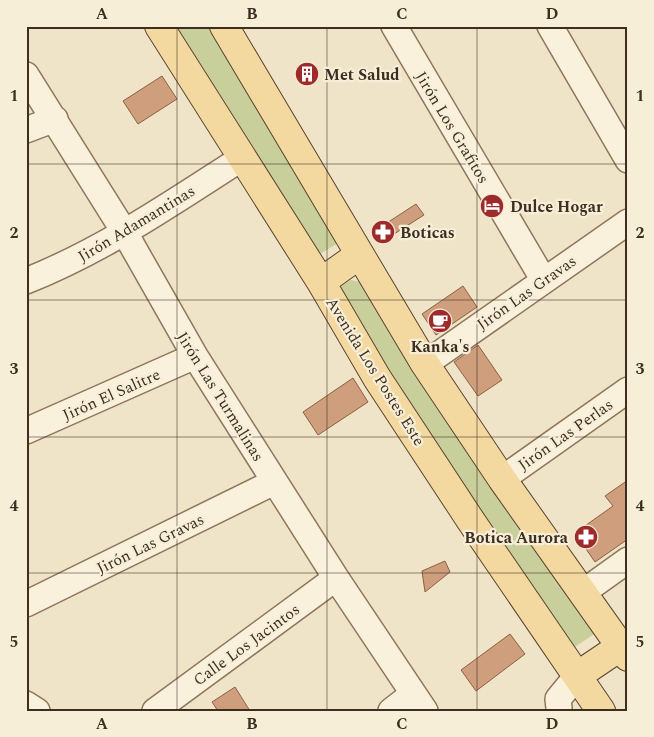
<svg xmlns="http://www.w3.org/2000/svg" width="654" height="737" font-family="Spectral,serif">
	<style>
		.green { fill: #c9cf9b }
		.building { fill: #cf9f7d; stroke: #8d5f41 }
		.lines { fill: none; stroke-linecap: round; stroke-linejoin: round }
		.minor-casing { stroke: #8d765c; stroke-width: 28 }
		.major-casing { stroke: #5b4430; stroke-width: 30 }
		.minor { stroke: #faf1dc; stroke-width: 25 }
		.major { stroke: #f3d9a0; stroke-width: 28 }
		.grid { fill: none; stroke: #3d2e20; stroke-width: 1; stroke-opacity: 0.55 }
		.labels { text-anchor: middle; stroke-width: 4.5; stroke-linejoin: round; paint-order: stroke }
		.poi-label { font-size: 16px; font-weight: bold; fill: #3d2e20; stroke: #f7eed8; text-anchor: start }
		.street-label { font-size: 16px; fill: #3d2e20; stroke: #f7eed8 }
		.neatline { fill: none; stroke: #3d2e20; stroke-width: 2 }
		.grid-label { font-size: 16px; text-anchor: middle; font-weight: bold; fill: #3d2e20 }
	</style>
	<rect width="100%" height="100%" fill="#f0e4c8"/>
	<path class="green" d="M168 26H210L340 242 315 257Z
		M351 280 361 282 597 632 572 649 468 507 340 296 341 286Z"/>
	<path class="building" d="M162 76 177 99 138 124 123 101Z
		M416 204 424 215 380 243 373 232Z
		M463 286 477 307 436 335 422 314Z
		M478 345 502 380 478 396 454 362Z
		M353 378 368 402 318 435 303 412Z
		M628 480V539L595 562 575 533 613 506 605 496Z
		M445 561 450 572 425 592 422 571Z
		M510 634 525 654 476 691 461 670Z
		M235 687 250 711H218L212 702Z"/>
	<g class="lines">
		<g class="minor-casing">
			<path id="minor" d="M394 26 543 279
				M550 26 628 160
				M26 75 125 233 195 356 336 578 425 711
				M26 130 55 119
				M26 281C104 250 172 203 242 158
				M425 364 628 222
				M26 431 195 356
				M502 479 628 390
				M582 593 628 560
				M26 604 274 482
				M26 704 37 711
				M559 708 558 699 577 676
				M155 711 336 578
				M391 711 413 694"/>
		</g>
		<g class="major-casing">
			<path id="major" d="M159 26 321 282 377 378 471 521 601 711
				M224 26 425 364 502 479 628 657
				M321 282 359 255
				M577 676 620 647"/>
		</g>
		<use href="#minor" class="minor"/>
		<use href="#major" class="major"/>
	</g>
	<path class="grid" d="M177 26V711M327 26V711M477 26V711M26 164H628M26 300H628M26 437H628M26 573H628"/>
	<defs>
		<g id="building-disc" transform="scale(1.25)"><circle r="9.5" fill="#9e2a2b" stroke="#f7eed8"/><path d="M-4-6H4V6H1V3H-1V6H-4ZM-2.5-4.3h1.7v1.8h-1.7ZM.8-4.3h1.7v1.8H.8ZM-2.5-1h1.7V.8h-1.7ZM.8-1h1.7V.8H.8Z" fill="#fff"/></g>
		<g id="hotel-disc" transform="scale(1.25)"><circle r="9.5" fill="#9e2a2b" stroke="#f7eed8"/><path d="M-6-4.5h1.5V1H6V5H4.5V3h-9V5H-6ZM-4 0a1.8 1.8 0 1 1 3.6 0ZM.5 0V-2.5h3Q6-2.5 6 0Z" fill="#fff"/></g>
		<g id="pharmacy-disc" transform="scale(1.25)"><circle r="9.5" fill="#9e2a2b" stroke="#f7eed8"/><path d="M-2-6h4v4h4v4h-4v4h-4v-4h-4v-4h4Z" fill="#fff"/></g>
		<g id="cafe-disc" transform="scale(1.25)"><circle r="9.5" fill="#9e2a2b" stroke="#f7eed8"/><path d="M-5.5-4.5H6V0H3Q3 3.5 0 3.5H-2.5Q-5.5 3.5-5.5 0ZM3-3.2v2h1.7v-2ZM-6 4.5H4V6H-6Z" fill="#fff"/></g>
	</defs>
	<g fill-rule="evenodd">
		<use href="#building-disc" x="307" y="74"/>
		<use href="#hotel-disc" x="492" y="206"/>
		<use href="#pharmacy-disc" x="383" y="232"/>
		<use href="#cafe-disc" x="440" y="321"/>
		<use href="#pharmacy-disc" x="586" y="537"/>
	</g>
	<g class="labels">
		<g class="poi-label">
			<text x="324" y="80">Met Salud</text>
			<text x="510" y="212">Dulce Hogar</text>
			<text x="400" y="238">Boticas</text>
			<text x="440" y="352" text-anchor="middle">Kanka's</text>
			<text x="568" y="543" text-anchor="end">Botica Aurora</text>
		</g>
		<g class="street-label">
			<text transform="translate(453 127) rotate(59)" y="6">Jirón Los Grafitos</text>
			<text transform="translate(136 223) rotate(-31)" y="6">Jirón Adamantinas</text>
			<text transform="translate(526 292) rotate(-35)" y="6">Jirón Las Gravas</text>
			<text transform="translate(376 371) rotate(58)" y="6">Avenida Los Postes Este</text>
			<text transform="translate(111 394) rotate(-24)" y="6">Jirón El Salitre</text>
			<text transform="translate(221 396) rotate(58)" y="6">Jirón Las Turmalinas</text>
			<text transform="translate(565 434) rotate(-35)" y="6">Jirón Las Perlas</text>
			<text transform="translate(150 543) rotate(-26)" y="6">Jirón Las Gravas</text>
			<text transform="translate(246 644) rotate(-36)" y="6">Calle Los Jacintos</text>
		</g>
	</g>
	<rect width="654" height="737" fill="none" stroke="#f7eed8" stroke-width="55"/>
	<rect x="28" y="28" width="598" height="682" class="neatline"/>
	<g class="grid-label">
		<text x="102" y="19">A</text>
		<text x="252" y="19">B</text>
		<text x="402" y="19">C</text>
		<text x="552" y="19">D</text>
		<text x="14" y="101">1</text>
		<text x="640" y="101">1</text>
		<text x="14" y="238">2</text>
		<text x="640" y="238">2</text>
		<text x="14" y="374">3</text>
		<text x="640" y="374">3</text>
		<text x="14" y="511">4</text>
		<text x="640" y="511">4</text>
		<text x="14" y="647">5</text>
		<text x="640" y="647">5</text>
		<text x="102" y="729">A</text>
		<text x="252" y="729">B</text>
		<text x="402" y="729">C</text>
		<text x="552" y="729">D</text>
	</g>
</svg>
